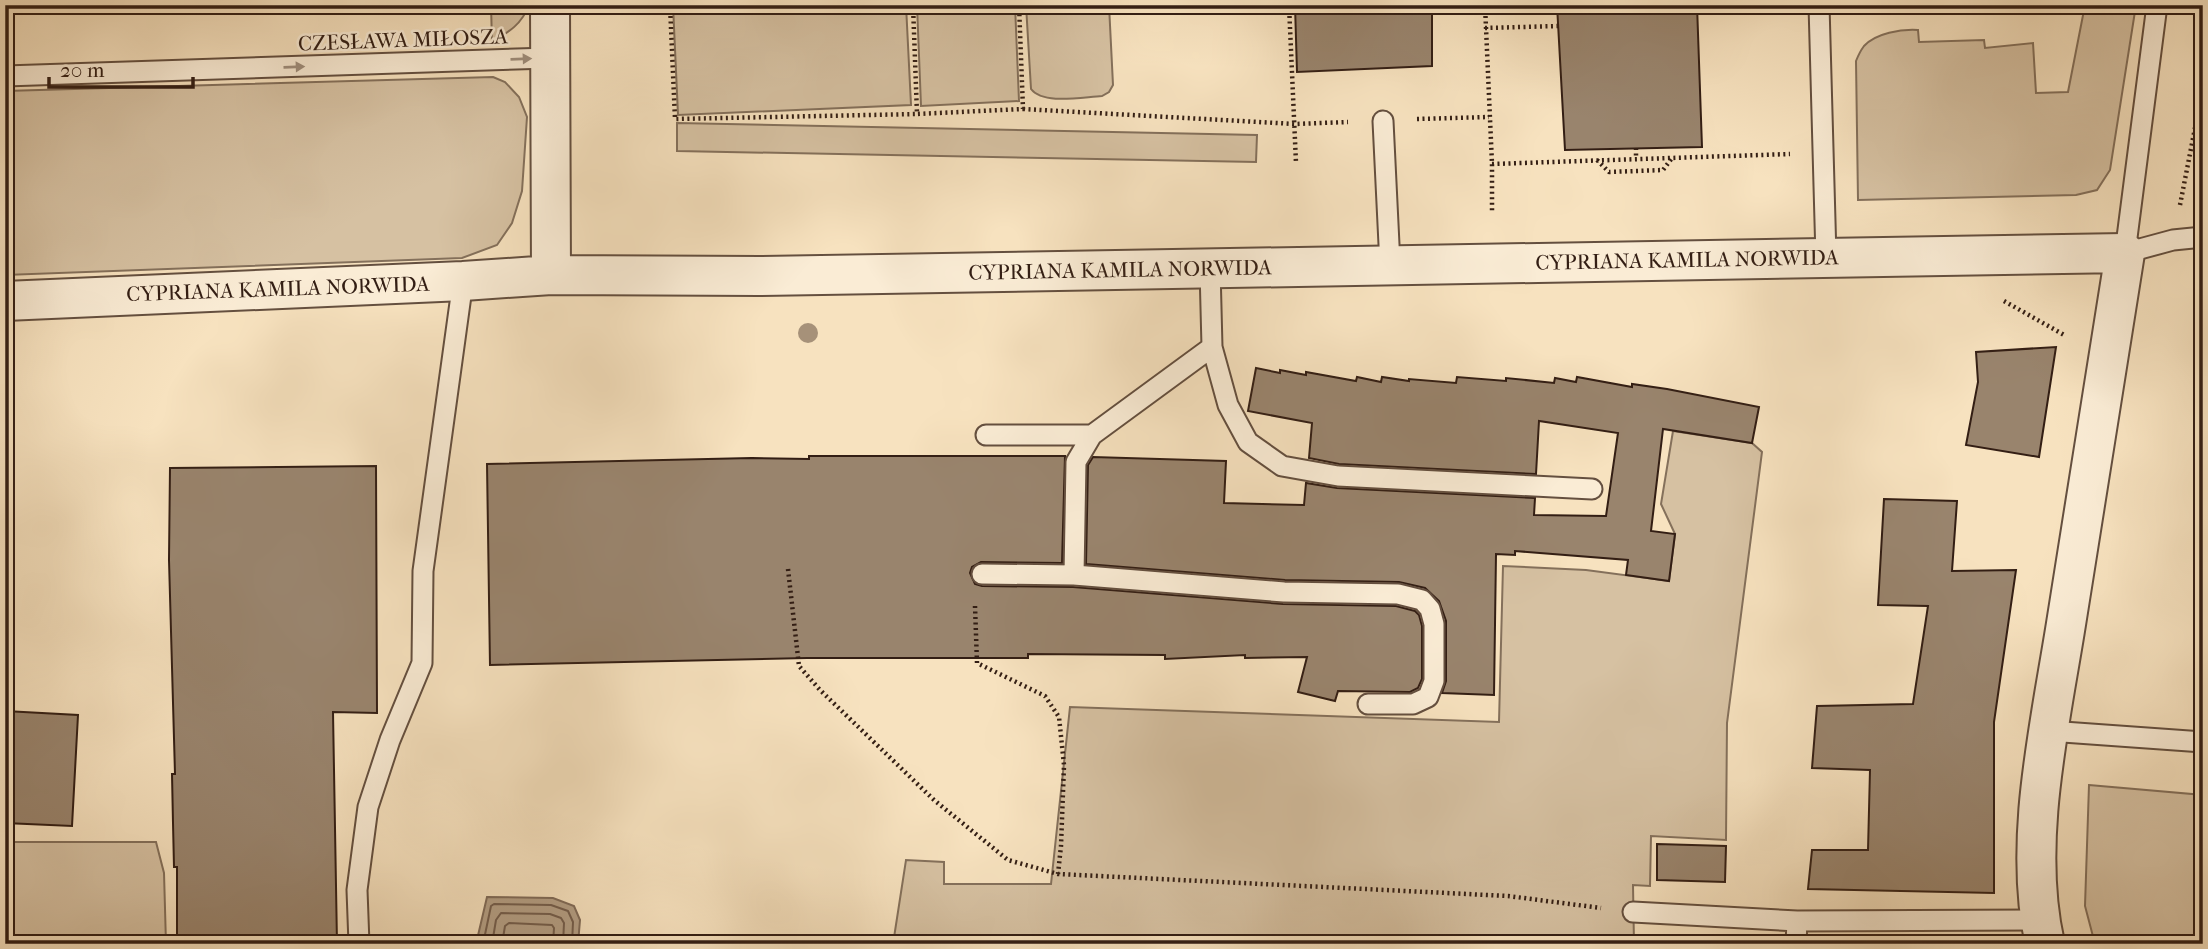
<svg xmlns="http://www.w3.org/2000/svg" width="2208" height="949" font-family="'IM FELL French Canon',serif">
	<style>
		.green { fill: #d6c1a2; stroke: #84705b; stroke-width: 2 }
		.water { fill: #b49f85; stroke: #806b58; stroke-width: 2 }
		.lines { fill: none; stroke-linecap: round; stroke-linejoin: round }
		.shore { stroke: #745e4c; stroke-width: 2 }
		.building { fill: #99846d; stroke: #331e14; stroke-width: 2 }
		.lane-casing { stroke: #644f3f; stroke-width: 23 }
		.street-casing { stroke: #644f3f; stroke-width: 42 }
		.path { stroke: #331e14; stroke-width: 4.5; stroke-dasharray: 2 3.5; stroke-linecap: butt }
		.lane { stroke: #faecd5; stroke-width: 19 }
		.street { stroke: #faecd5; stroke-width: 38 }
		.tree { fill: #a69179 }
		.oneway { fill: #a08f7e }
		.labels { text-anchor: middle; stroke-width: 5; stroke-linejoin: round; paint-order: stroke }
		.street-label { font-size: 21px; fill: #331e14; stroke: #faecd5 }
	</style>
	<rect width="100%" height="100%" fill="#f7e2bf"/>
	<filter id="stains"><feTurbulence type="fractalNoise" baseFrequency=".00286" numOctaves="4"/><feColorMatrix values="0 0 0 0 .2 0 0 0 0 .09 0 0 0 0 .02 0 0 0 .5 -.17"/></filter>
	<radialGradient id="worn" r=".72"><stop offset=".6" stop-color="#630" stop-opacity="0"/><stop offset="1" stop-color="#630" stop-opacity=".3"/></radialGradient>
	<path class="green" d="M491 5H529C522 24 509 32 492 42Z
		M673 5H906L911 105 678 115Z
		M917 5H1015L1019 101 921 106Z
		M1026 5H1109L1113 85 1109 92 1102 96C1082 97 1043 105 1031 89Z
		M2085 5H2136L2110 170 2097 190 2076 195 1858 200 1856 61C1858 56 1861 50 1864 46 1876 33 1901 29 1918 30L1919 42 1984 40 1985 48 2033 43 2036 93 2068 92Z
		M493 77 505 82 519 97 527 117 522 191 512 223 497 245 462 258 5 275V91Z
		M677 123 1257 135 1256 162 677 151Z
		M1673 431 1752 443 1762 452 1727 723 1726 840 1651 836 1650 886 1633 885 1634 944H893L906 860 944 862V884H1051L1070 707 1499 722 1503 566 1586 570 1669 581 1675 534 1661 504Z
		M2089 785 2203 795V944H2095L2085 906Z
		M5 842H156L164 873 166 944H5Z"/>
	<path class="water" d="M487 897 553 898 574 906 580 920 578 944H476Z"/>
	<g class="lines">
		<path class="shore" d="M483 944 491 906 494 904 551 905 568 911 573 922 572 944
			M492 944 496 920 501 913 550 914 561 918 564 923 563 944
			M502 944 505 926 509 923 552 925 554 928 553 944"/>
	</g>
	<path class="building" d="M1295 5H1432V66L1297 72Z
		M1557 5H1697L1702 147 1565 150Z
		M2056 347 2039 457 1966 445 1978 382 1976 352Z
		M1256 368 1280 373V370L1306 375V372L1356 381 1357 377 1381 382 1382 377 1409 381V379L1456 383 1457 377 1506 381V378L1554 383 1555 378 1576 382 1577 377 1632 387V384L1667 389 1759 407 1752 443 1663 429 1651 531 1675 534 1669 581 1626 575 1628 560 1515 551V555L1496 554 1494 695 1442 693 1446 681V621L1439 601 1425 588 1399 582 1285 580 1086 564 1088 465 1093 457 1226 461 1224 503 1304 505 1306 483 1337 488 1535 498 1534 515 1606 516 1618 433 1539 421 1536 474 1339 464 1309 458 1312 423 1248 411Z
		M809 456H1065L1062 563 981 562 972 567 970 573 975 584 982 586 1073 587 1283 604 1396 606 1415 611 1419 615 1422 626V679L1418 688 1410 692 1338 691 1335 701 1298 692 1307 657 1245 658V655L1165 659V655L1028 654V658H807L490 665 487 464 752 458 809 459Z
		M376 466 377 713 333 712 337 944H177V867H174L173 823 172 774H175L169 560 170 468Z
		M1884 499 1957 501 1952 571 2016 570 1994 722V893L1808 889 1812 850H1868L1870 770 1812 768 1817 706 1913 704 1928 606 1878 605Z
		M5 711 78 715 72 826 5 823Z
		M1657 844 1726 846 1725 882 1657 880Z"/>
	<g class="lines">
		<g class="lane-casing">
			<path id="lane" d="M1819 5 1826 257
				M2157 5 2125 253 2173 240 2203 237
				M5 76 549 58
				M1383 121 1390 265
				M1212 347 1228 405 1248 442 1282 466 1338 476 1592 489
				M986 435H1092
				M982 574 1074 575 1284 592 1398 594 1422 600 1430 609 1434 624V681L1428 697 1413 704H1368
				M1074 575 1076 462 1092 435 1212 347 1210 269
				M2049 731 2203 742
				M1633 912 1797 921 2039 920
				M359 944 357 890 368 807 390 740 422 663 423 571 463 281
				M1796 944 1797 921"/>
		</g>
		<g class="street-casing">
			<path id="street" d="M550 5 551 275 760 276 2125 253C2105 377 2086 500 2066 624 2050 725 2022 843 2045 944
				M5 301 463 281 551 275"/>
		</g>
		<path class="path" d="M670 5 675 119 917 114
			M913 5 917 114 1023 109 1019 5
			M1289 5 1296 163
			M1485 5 1492 164V211
			M1485 28 1558 26
			M1023 109 1295 124 1348 122
			M1417 119 1489 117
			M1636 148V159
			M1597 160 1609 172 1663 170 1672 158
			M1492 164 1790 154
			M2180 205 2203 87
			M2004 301 2066 336
			M788 569 799 666 820 690 934 800 1008 860 1058 874 1508 896 1601 908
			M975 606 977 663 1045 696 1059 717 1064 765 1061 846 1058 874"/>
		<use href="#lane" class="lane"/>
		<use href="#street" class="street"/>
	</g>
	<circle class="tree" cx="808" cy="333" r="10"/>
	<defs><path id="oneway-solid" d="M-6-.8H1V-3.2L6.5 0L1 3.2V.8H-6Z" transform="scale(1.75)"/></defs>
	<g class="oneway">
		<use href="#oneway-solid" transform="translate(521 59) rotate(-2)"/>
		<use href="#oneway-solid" transform="translate(294 67) rotate(-2)"/>
	</g>
	<g class="labels">
		<g class="street-label">
			<text transform="translate(403 40) rotate(-2)" y="7">CZESŁAWA MIŁOSZA</text>
			<text transform="translate(1687 260) rotate(-1)" y="7">CYPRIANA KAMILA NORWIDA</text>
			<text transform="translate(1120 270) rotate(-1)" y="7">CYPRIANA KAMILA NORWIDA</text>
			<text transform="translate(278 289) rotate(-2)" y="7">CYPRIANA KAMILA NORWIDA</text>
		</g>
	</g>
	<rect width="2208" height="949" fill="none" stroke="#f7e2bf" stroke-width="28"/>
	<rect x="7" y="7" width="2194" height="935" fill="none" stroke="#331e14" stroke-width="3.5"/>
	<rect x="14" y="14" width="2180" height="921" fill="none" stroke="#331e14" stroke-width="2"/>
	<path d="M49 77v10h144v-10" fill="none" stroke="#331e14" stroke-width="3.5"/>
	<text x="60" y="77" font-size="21" fill="#331e14" stroke="#faecd5" stroke-width="5" paint-order="stroke">20 m</text>
	<rect width="100%" height="100%" filter="url(#stains)"/>
	<rect width="100%" height="100%" fill="url(#worn)"/>
</svg>
